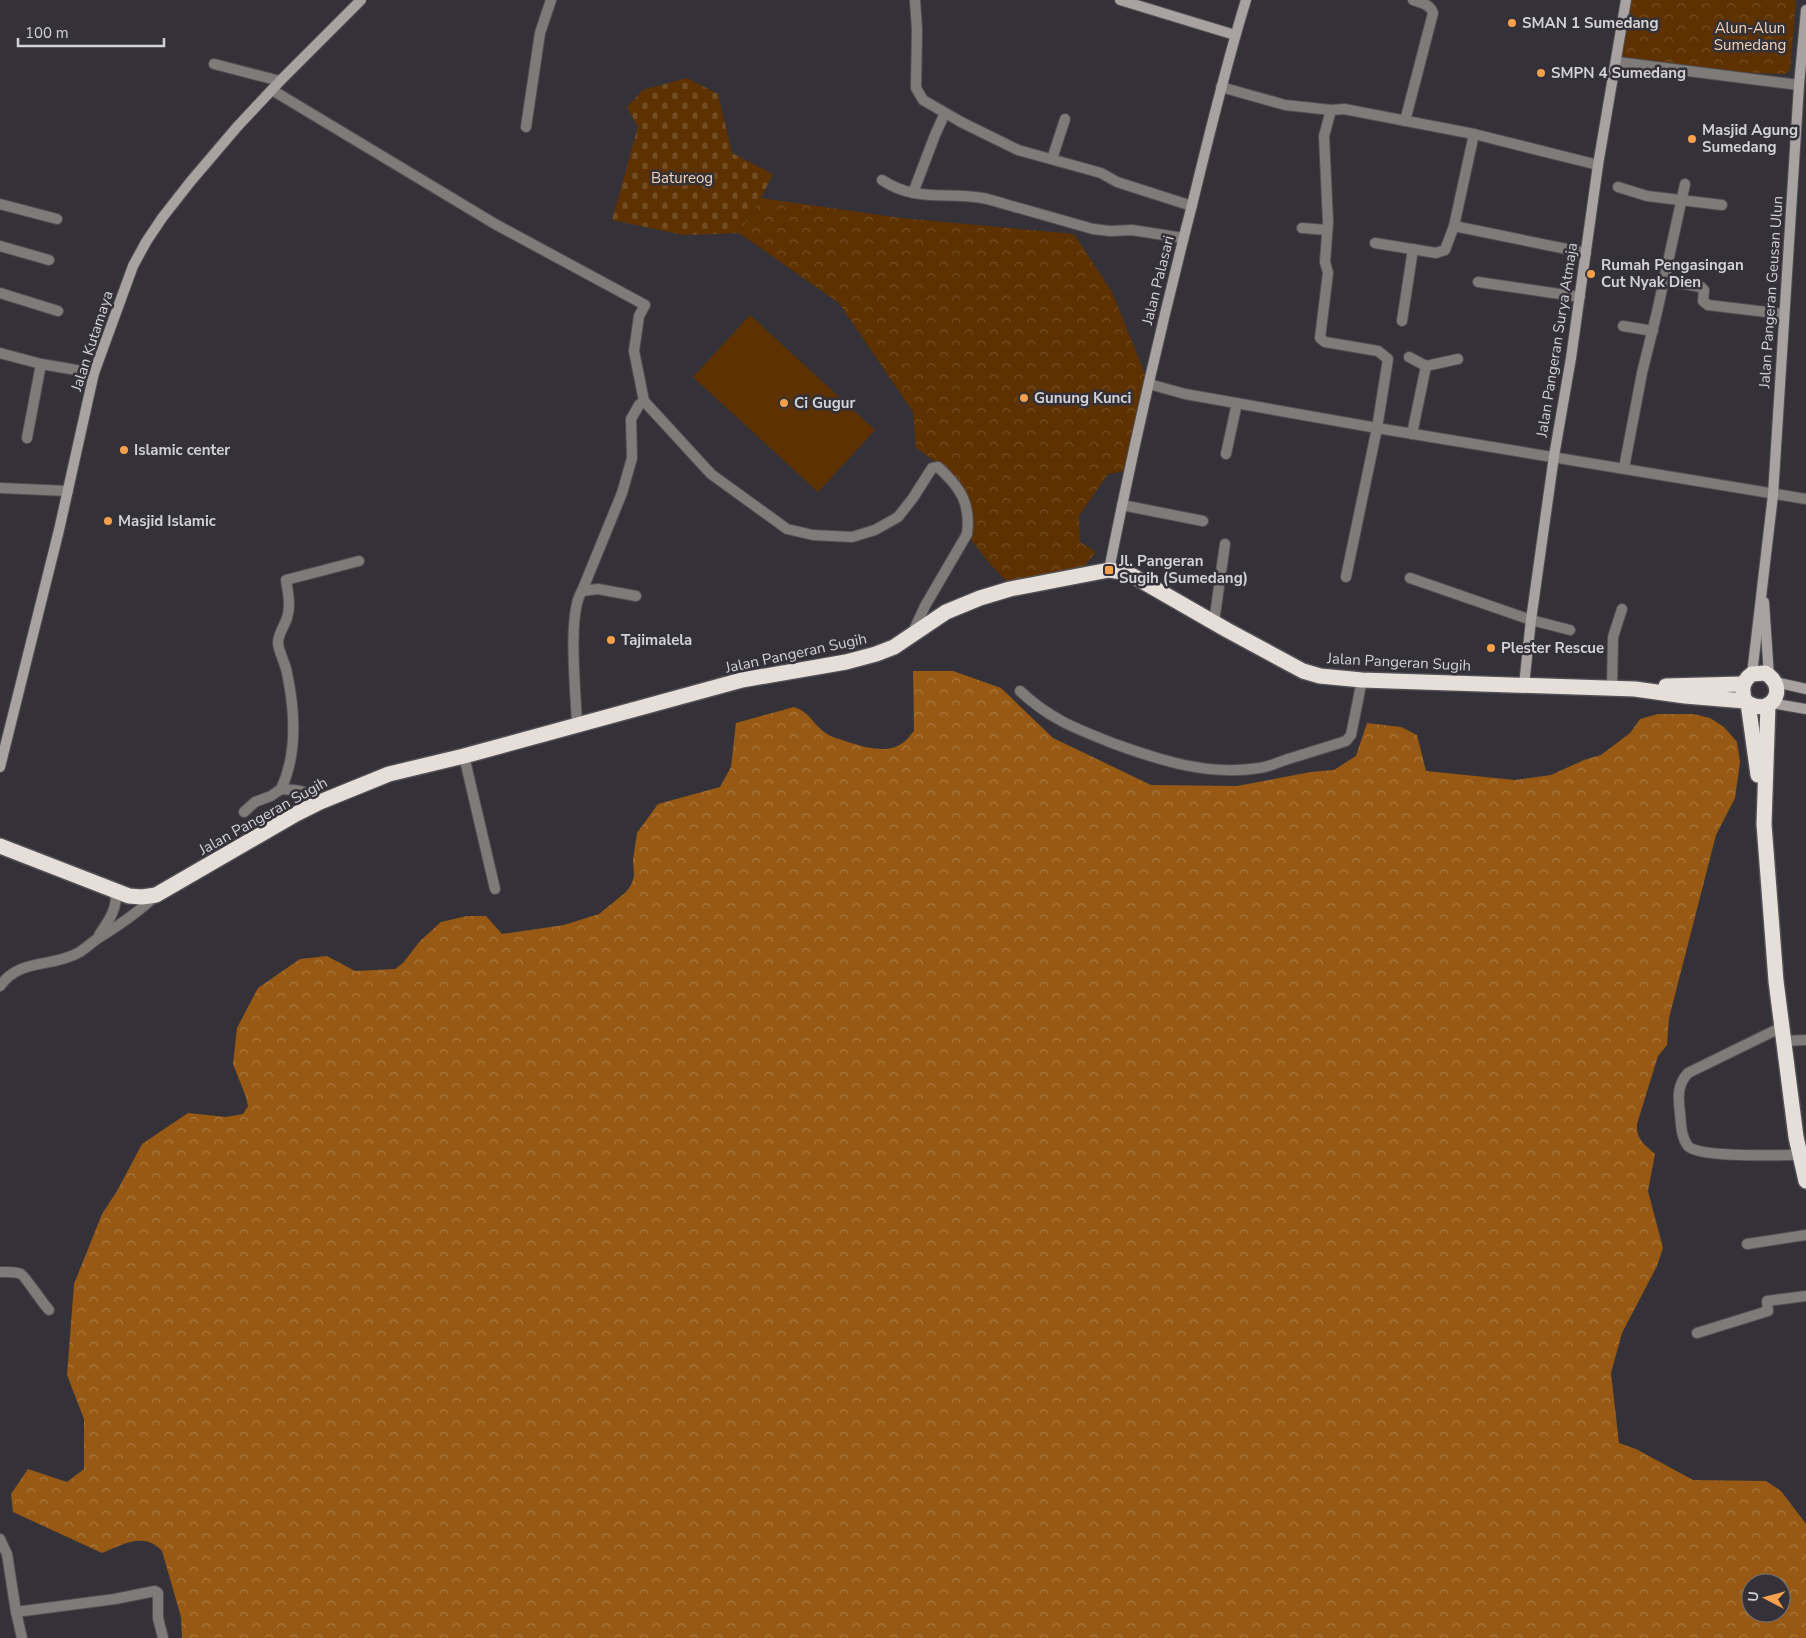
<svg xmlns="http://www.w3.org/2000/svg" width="1806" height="1638" viewBox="0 0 1806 1638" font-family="'Nunito Sans',sans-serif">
<defs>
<pattern id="forest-crowns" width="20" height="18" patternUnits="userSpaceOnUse" patternTransform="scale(1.25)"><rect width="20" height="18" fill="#975913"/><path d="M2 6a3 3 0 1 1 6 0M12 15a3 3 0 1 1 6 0" fill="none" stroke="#a97840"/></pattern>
<pattern id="cemetery-stones" width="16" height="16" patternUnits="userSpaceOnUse" patternTransform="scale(1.25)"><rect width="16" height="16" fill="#5d3100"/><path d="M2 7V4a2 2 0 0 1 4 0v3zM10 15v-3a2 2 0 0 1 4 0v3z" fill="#734e24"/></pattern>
<pattern id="park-crowns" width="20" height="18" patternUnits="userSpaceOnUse" patternTransform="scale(1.25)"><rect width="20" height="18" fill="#5d3100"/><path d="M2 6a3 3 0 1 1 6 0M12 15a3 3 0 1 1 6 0" fill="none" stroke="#734e24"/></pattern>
</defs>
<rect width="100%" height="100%" fill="#343238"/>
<path fill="url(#forest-crowns)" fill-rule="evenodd" d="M 913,671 L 953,671 L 1001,688 L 1053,738 L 1151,785 L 1237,786 L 1311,772 L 1334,770 L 1356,756 L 1367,723 L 1401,727 L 1417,735 L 1426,771 L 1515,780 L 1551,775 L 1584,760 L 1601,755 L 1630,733 L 1640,719 L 1658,714 L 1693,714 L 1710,718 L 1724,727 L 1737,742 L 1740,762 L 1735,798 L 1716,835 L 1669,1018 L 1667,1045 L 1658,1056 L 1637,1124 C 1636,1139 1644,1144 1655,1154 L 1648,1191 L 1663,1248 L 1657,1266 L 1622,1333 L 1611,1373 L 1619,1443 L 1636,1449 L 1693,1480 L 1766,1481 L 1781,1491 L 1806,1524 L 1806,1638 L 182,1638 L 181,1617 L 162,1551 C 144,1531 122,1545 102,1553 L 13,1512 L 11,1494 L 28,1469 L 67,1482 L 84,1469 L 84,1419 L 67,1375 L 74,1284 L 102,1214 L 117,1191 L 142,1144 L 188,1113 L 226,1117 L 243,1114 L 248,1106 L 246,1097 L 233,1064 L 237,1028 L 258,988 L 300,959 L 327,956 L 355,971 L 395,969 L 403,963 L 420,941 L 441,922 L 467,916 L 486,916 L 502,934 L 564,925 L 599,914 L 626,892 L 631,885 L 634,877 L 633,860 L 637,833 L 658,804 L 720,787 L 731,767 L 736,723 L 794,707 C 810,713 811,721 823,731 C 829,737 840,739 848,742 C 864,747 888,755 904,742 C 908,739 911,734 914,731 ZM 1751,1583 L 1781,1583 L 1781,1613 L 1751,1613 Z"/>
<polygon fill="url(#cemetery-stones)" points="687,78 718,94 732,153 773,174 761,198 739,233 684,235 612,220 638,127 627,107 643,90"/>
<g fill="url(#park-crowns)">
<polygon points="1628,0 1796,0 1790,70 1785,74 1700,71 1618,61"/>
<polygon points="761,198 901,218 1074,234 1112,292 1149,384 1129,470 1108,474 1079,516 1080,542 1096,552 1073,580 1016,591 990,564 966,533 956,489 940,465 916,448 913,412 839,303 739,233"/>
</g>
<polygon fill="#5d3100" points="750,315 875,430 818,492 693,377"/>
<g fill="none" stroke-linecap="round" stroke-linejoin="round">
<defs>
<g id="street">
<polyline points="915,0 917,30 916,88 923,100 961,122 1018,150 1101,173 1117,182 1192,206"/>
<polyline points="1617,62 1799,85"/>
<polyline points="214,64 280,81"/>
<polyline points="1221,87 1285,105 1331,110 1344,109 1474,134 1598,165"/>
<path d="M 272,90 L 495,224 L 645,305 L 639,316 L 634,351 L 644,401 L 711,474 L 787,529 L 813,535 L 852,537 L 875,530 L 898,517 L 913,498 L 932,468 L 938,467 C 960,487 971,503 967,534 L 925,606 L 912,634"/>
<polyline points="1331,110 1324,136 1328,222 1325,262 1328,273 1320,338 1325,342 1378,351 1388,359 1377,428 1346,577"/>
<path d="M 1405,121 L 1433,13 C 1430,4 1421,3 1413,0"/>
<polyline points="526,127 540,33 551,0"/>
<polyline points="1052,159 1065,119"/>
<path d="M 882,180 C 915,202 945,192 982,198 C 994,200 1007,205 1019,208 C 1043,215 1068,222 1093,229 L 1110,231 L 1132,230 L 1183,238"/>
<polyline points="1618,187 1647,196 1722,205"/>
<polyline points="913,193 935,135 945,113"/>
<polyline points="0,204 57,219"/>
<polyline points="1454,226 1586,253"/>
<polyline points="1302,228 1327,230"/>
<polyline points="1375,243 1436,253 1445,250 1454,226 1474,134"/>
<polyline points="0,246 49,260"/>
<polyline points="1664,280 1701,287 1704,290 1703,301 1708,305 1783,314"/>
<polyline points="1478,282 1580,297"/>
<polyline points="0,293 58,311"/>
<polyline points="1402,321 1413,249"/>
<polyline points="1623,326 1653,331"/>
<polyline points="0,353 41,364 94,373"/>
<polyline points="1409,357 1426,366"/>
<polyline points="1149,384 1185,394 1377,428 1806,499"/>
<polyline points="1412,434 1426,366 1458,359"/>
<polyline points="27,438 41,364"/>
<polyline points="1226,454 1237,403"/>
<polyline points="1624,468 1642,373 1657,312 1685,184"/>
<polyline points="0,488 68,491"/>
<polyline points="1122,505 1203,521"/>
<polyline points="1410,578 1531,620 1570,630"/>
<polyline points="582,591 622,493 632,458 631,419 639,405 644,401"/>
<polyline points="1214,622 1225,544"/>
<polyline points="1612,688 1613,637 1622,609"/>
<path d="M 1020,691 C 1051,720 1077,729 1115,744 C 1162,761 1209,776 1259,768 C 1269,767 1279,762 1288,759 C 1308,753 1327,747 1346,741 L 1351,735 L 1362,680"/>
<path d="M 577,724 C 576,694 567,613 582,591 L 598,589 L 636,596"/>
<polyline points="464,756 495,889"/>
<path d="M 320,802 C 308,790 297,790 281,789 C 298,753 295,711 287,673 C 285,662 279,653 278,643 C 278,634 284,627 287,618 C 291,605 288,593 286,580 L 359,561"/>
<polyline points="244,812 255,802 271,796 281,789"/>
<path d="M 99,935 C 108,922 119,907 115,890"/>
<path d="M 0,986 C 20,958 50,968 78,953 C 85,949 91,943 97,939 C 118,926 138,913 155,896"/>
<path d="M 1782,1027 L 1688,1073 C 1677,1085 1678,1097 1680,1113 C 1681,1124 1681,1137 1688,1146 C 1699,1158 1781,1155 1799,1155"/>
<polyline points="1784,1041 1806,1040"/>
<polyline points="1747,1244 1806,1235"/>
<path d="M 0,1272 C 6,1272 15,1271 21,1274 C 24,1275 43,1304 49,1310"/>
<polyline points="1697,1333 1768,1311 1767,1301 1806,1296"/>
<polyline points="0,1539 7,1554 16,1612 22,1638"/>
<polyline points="16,1612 115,1599 155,1591 158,1593 158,1618 163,1638"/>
</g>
<g id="secondary">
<polyline points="1120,0 1235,35"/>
<path d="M 1109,570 C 1133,448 1161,326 1192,205 C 1209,136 1225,68 1246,0"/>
<polyline points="1764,602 1769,676"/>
<polyline points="1752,674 1773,495 1799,85 1806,10"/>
<polyline points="1775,682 1806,689"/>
<polyline points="1524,685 1531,620 1554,456 1571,358 1598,165 1626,0"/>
<polyline points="1771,703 1806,709"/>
<polyline points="0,767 59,530 94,373 133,266 146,242 162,218 191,181 237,127 280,81 361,0"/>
</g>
<g id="highway">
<polyline points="1666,686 1743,684"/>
<polyline points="1748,703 1758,775"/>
<polyline points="1768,705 1764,824 1776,981 1796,1137 1806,1181"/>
<path d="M 0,846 L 129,896 L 142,897 L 156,895 L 296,814 L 320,802 L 389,774 L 464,756 L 742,680 L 846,662 L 876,654 L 894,647 L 946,612 L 980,598 L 1010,589 L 1109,570 L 1123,572 L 1133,576 L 1227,630 L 1303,671 L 1320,676 L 1362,680 L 1635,689 L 1685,696 L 1745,701 C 1771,720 1790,687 1765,673 L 1752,674 C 1742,681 1741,690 1745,701"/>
</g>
</defs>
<use href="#street" stroke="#514f54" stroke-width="12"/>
<use href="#secondary" stroke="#514f54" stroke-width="12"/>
<use href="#highway" stroke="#514f54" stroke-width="18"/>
<use href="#street" stroke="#7e7b79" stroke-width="10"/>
<use href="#secondary" stroke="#a8a3a0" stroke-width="10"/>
<use href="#highway" stroke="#e5ded9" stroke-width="15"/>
</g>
<g fill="#f8a04b" stroke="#343238" stroke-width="2">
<circle cx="1512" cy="23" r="5"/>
<circle cx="1541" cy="73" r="5"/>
<circle cx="1692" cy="139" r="5"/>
<circle cx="1591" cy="274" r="5"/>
<circle cx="1024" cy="398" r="5"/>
<circle cx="784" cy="403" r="5"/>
<circle cx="124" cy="450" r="5"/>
<circle cx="108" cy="521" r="5"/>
<rect x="1104" y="565" width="10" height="10" rx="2.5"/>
<circle cx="611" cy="640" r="5"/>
<circle cx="1491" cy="648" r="5"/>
</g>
<g text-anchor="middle" stroke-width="5" stroke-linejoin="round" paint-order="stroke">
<g font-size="15" font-weight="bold" fill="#d3d2d6" stroke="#343238" text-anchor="start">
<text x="1522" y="28">SMAN 1 Sumedang</text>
<text x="1551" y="78">SMPN 4 Sumedang</text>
<text x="1702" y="135">Masjid Agung<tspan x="1702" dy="17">Sumedang</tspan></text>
<text x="1601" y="270">Rumah Pengasingan<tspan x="1601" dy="17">Cut Nyak Dien</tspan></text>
<text x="1034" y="403">Gunung Kunci</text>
<text x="794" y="408">Ci Gugur</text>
<text x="134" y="455">Islamic center</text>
<text x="118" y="526">Masjid Islamic</text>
<text x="1119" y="566">Jl. Pangeran<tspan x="1119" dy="17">Sugih (Sumedang)</tspan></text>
<text x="621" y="645">Tajimalela</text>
<text x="1501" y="653">Plester Rescue</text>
</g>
<g font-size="15" fill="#f6d2b4" stroke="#343238">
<text x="1750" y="33">Alun-Alun<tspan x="1750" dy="17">Sumedang</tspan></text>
<text x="682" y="183">Batureog</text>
</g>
<g font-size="15" fill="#d3d2d6" stroke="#343238">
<text transform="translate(1158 280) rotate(-76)" y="5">Jalan Palasari</text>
<text transform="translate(1771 292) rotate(-86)" y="5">Jalan Pangeran Geusan Ulun</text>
<text transform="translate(1557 340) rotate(-81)" y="5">Jalan Pangeran Surya Atmaja</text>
<text transform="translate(92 341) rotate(-72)" y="5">Jalan Kutamaya</text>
<text transform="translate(796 653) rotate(-12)" y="5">Jalan Pangeran Sugih</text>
<text transform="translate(1399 662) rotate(3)" y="5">Jalan Pangeran Sugih</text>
<text transform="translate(263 816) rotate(-29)" y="5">Jalan Pangeran Sugih</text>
</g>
</g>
<g transform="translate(1766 1598) rotate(276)"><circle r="24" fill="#343238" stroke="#747277"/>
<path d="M0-4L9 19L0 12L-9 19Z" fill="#f8a04b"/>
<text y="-8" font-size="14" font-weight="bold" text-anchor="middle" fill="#d3d2d6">U</text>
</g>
<path d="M18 38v8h146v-8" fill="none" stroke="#d3d2d6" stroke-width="2.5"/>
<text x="25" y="38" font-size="15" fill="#d3d2d6" stroke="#343238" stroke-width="4" paint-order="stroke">100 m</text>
</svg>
